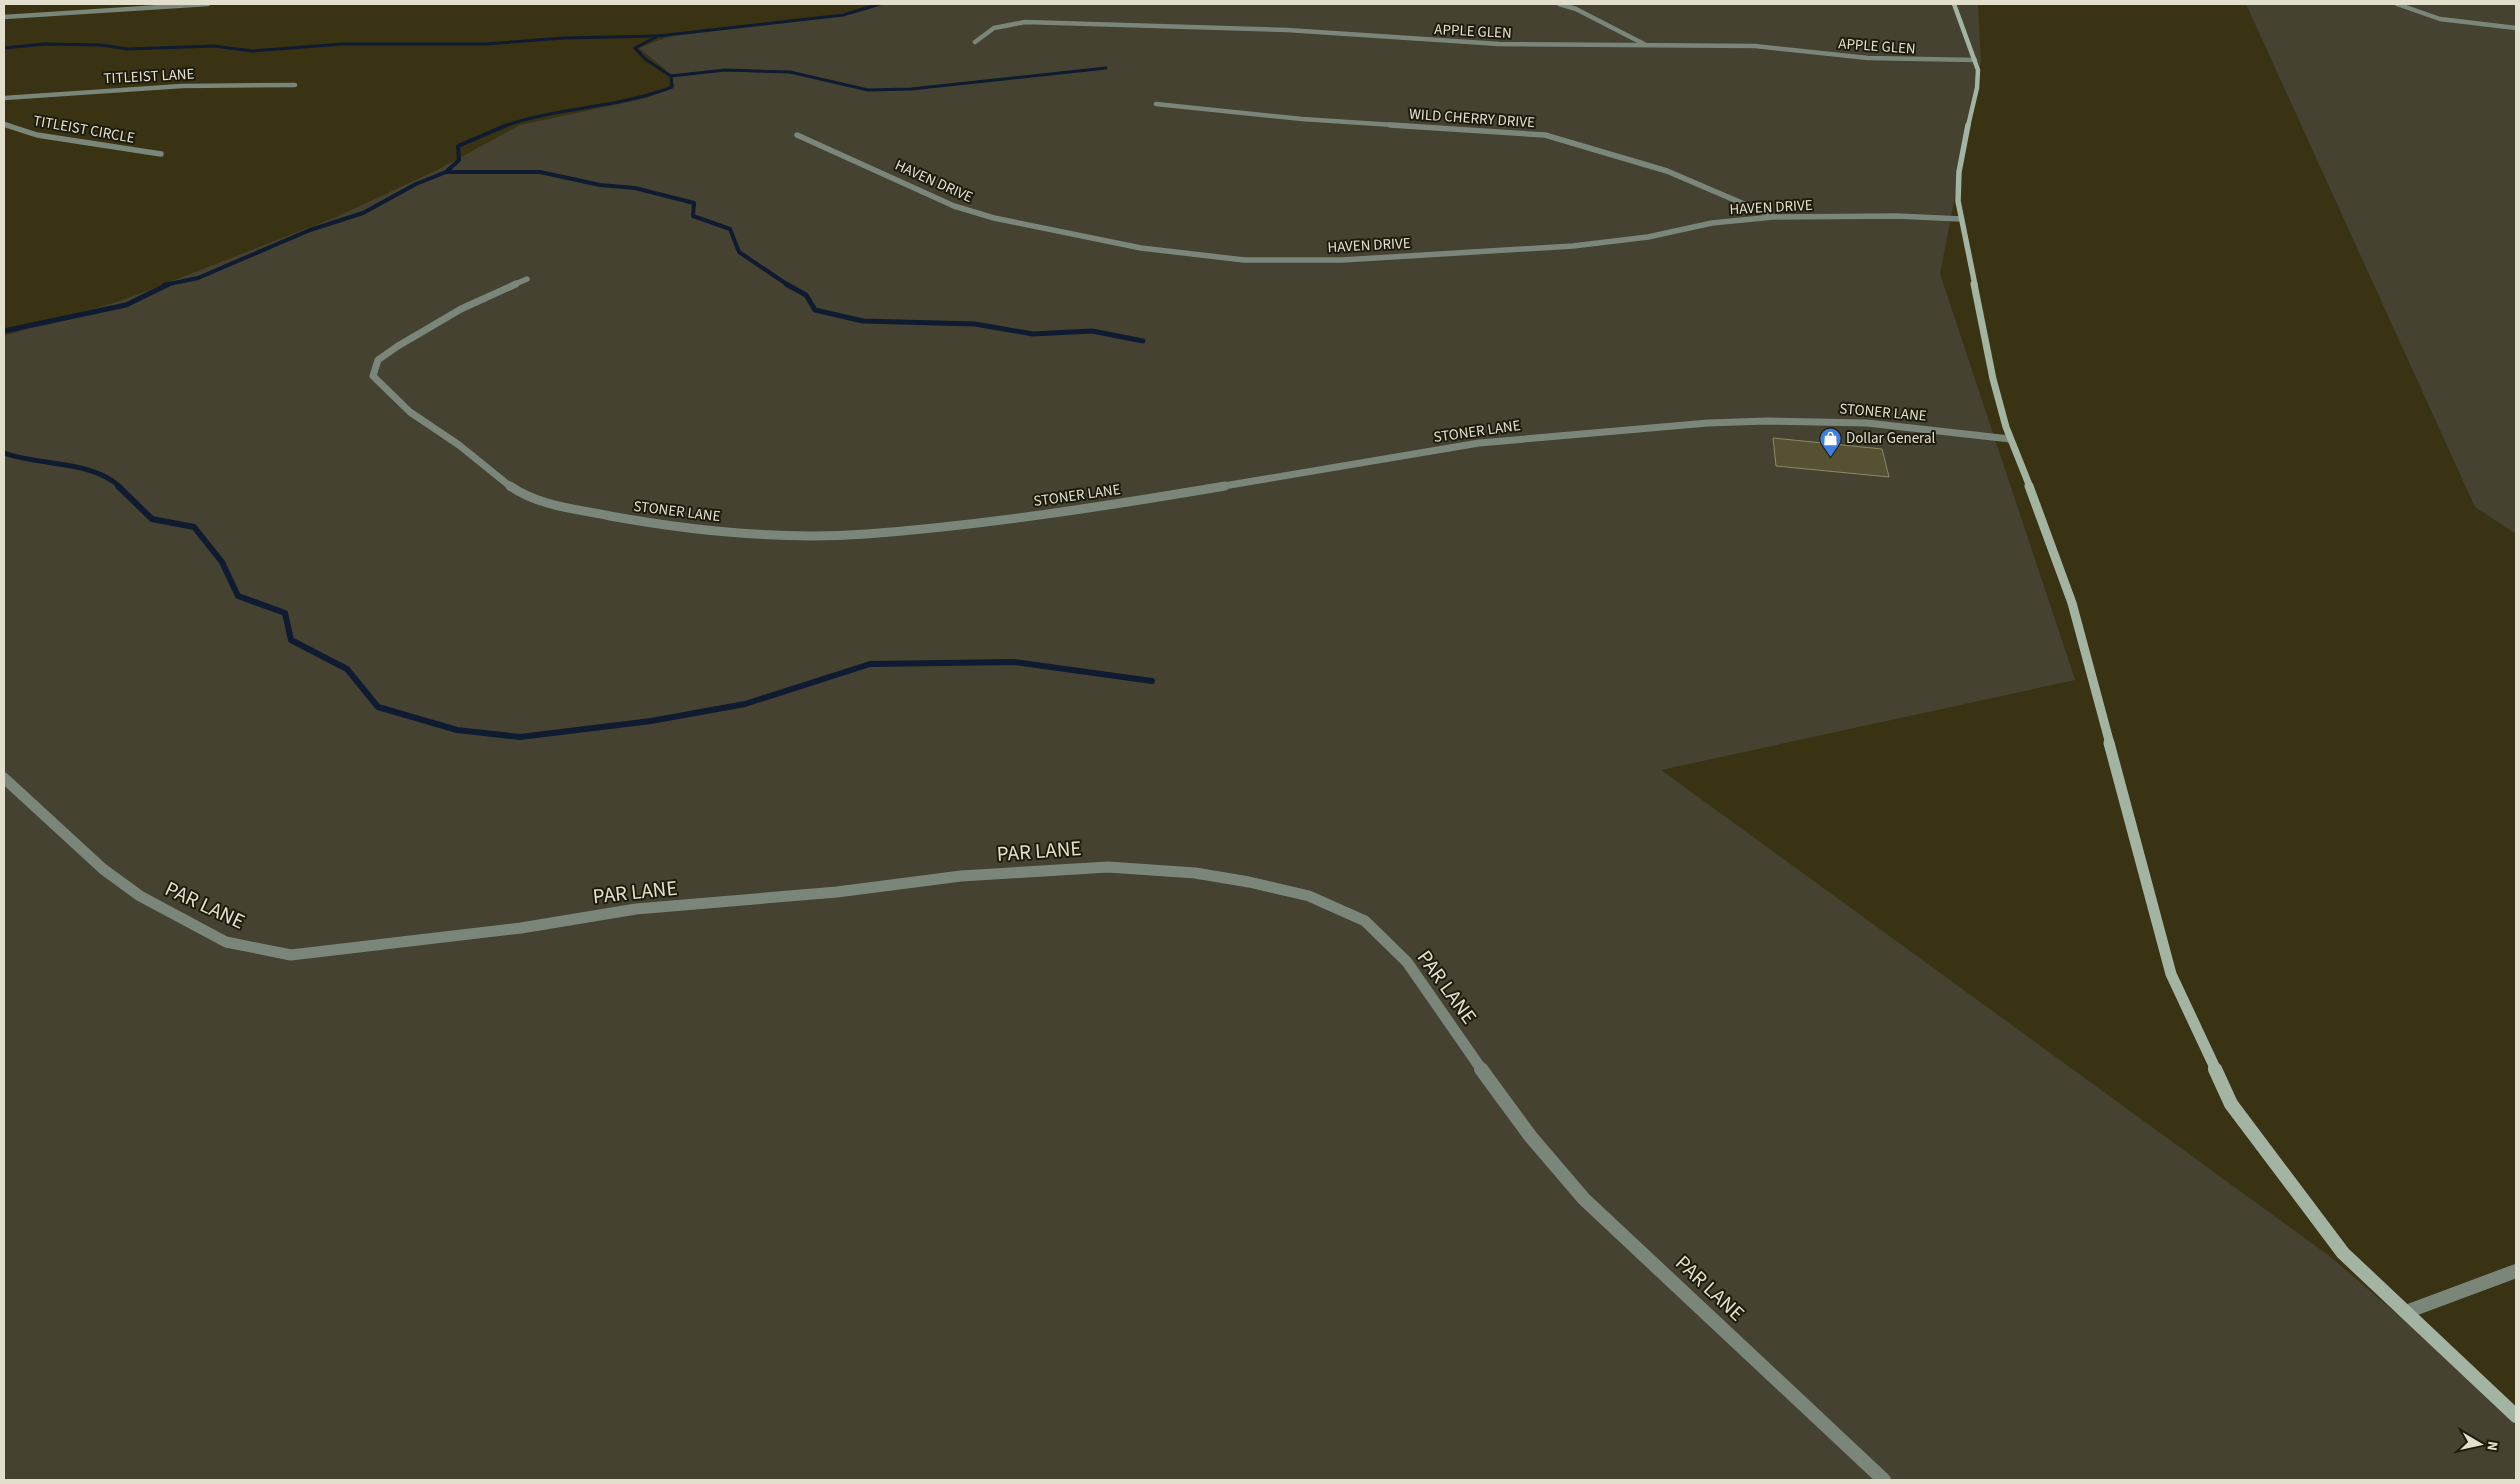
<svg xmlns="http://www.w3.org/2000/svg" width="2520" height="1484" viewBox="0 0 2520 1484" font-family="'Source Sans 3',sans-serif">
<rect width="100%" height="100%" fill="#393313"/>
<g fill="#454231">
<polygon points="880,4 1978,4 1981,61 1940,274 2075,680 1661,770 2328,1255 2516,1415 2516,1480 4,1480 4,336 123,300 334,218 437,170 520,125 647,98 675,86 665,69 639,48 681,32 795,21 870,9"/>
<polygon points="2246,4 2516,4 2516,534 2475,507"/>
</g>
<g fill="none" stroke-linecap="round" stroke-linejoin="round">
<g stroke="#0f1b31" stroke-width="3">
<polyline points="4,48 45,44 101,45 128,49 214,46 252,51 343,44 486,44 563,38 657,36"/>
<polyline points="671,76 725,70 790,72 868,90 911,89 1106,68"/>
<path d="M 504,126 C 559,107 618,108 672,87 L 671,76 L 645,59 L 635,48 L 658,36 L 843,15 L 880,4"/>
</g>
<g stroke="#0f1b31" stroke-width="4">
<polyline points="446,172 540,172 600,185 635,188 694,203 693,216 730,229 739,252 788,285"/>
<polyline points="164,285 198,278 310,230 363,213 416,184 446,172 459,160 458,146 507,125"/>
</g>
<g stroke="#0f1b31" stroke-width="5">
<polyline points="786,284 806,295 815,310 863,321 975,324 1033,334 1092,331 1143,341"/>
<polyline points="4,331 126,305 169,284"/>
<path d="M 4,453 C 39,466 91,460 120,487"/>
</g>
<polyline stroke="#0f1b31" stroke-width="6" points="118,486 152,519 194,527 222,562 238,596 285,613 291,640 347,669 378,707 457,730 520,737 651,721 745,704 870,664 1014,662 1152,681"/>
</g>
<polygon fill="#565133" stroke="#8e8866" points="1773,438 1882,449 1889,477 1776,466"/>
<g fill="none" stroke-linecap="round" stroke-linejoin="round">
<g stroke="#7a867a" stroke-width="4.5">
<polyline points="1559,4 1576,9 1644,44"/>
<polyline points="2397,4 2440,19 2516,28"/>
<polyline points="4,17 208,4"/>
<polyline points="975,42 994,28 1025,22 1287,30 1499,44 1755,46 1868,58 1975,60"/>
<polyline points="4,98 182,86 295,85"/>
<polyline points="1156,104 1302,119 1409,126"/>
<polyline points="4,124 10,126"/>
</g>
<g stroke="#7a867a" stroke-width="5.5">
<polyline points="6,125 37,135 161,154"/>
<polyline points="1390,125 1545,135 1667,171 1772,216"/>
<polyline points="797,135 954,206 994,218 1141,248 1244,260 1342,260 1573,246 1648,237 1712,223 1773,217 1897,216 1961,219"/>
<polyline points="513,285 527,279"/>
</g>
<g stroke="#7a867a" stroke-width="7">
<polyline points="511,487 459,445 410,412 373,376 378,360 398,346 461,309 516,284"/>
<polyline points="1218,487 1479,443 1708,423 1767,421 1867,423 2010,439"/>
</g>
<path stroke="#7a867a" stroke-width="9" d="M 510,486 C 538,506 577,509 610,516 C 693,531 782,540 866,534 C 986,525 1107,506 1225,486"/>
<polyline stroke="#7a867a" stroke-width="11" points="4,778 103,869 140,896 226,942 291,955 521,928 636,909 837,892 961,876 1108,867 1195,873 1249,882 1309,896 1365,921 1407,962 1482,1070"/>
<g stroke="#7a867a" stroke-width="14">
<polyline points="1481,1069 1531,1137 1584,1199 1884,1480"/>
<polyline points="2406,1312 2516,1271"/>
</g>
<polyline stroke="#a3b5a2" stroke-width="4.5" points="1954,4 1978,70 1977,88 1968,126"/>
<polyline stroke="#a3b5a2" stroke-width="5.5" points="1968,125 1959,172 1958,201 1975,285"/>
<polyline stroke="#a3b5a2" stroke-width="7" points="1974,284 1993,379 2006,427 2030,487"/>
<polyline stroke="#a3b5a2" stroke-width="9" points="2029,486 2072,603 2110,744"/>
<polyline stroke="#a3b5a2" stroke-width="11" points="2109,743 2171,974 2216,1070"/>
<polyline stroke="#a3b5a2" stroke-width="14" points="2215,1069 2231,1104 2343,1253 2516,1416"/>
</g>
<defs>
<symbol id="shop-pin" viewBox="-11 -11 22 30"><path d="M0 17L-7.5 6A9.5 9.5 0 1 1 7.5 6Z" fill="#3f7fe0" stroke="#1d1b0d"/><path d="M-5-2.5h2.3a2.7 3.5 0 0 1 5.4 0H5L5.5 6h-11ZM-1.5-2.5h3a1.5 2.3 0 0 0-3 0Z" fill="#fff"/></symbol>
</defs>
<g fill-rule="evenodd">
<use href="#shop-pin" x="1818" y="426" width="25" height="34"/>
</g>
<g text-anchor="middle" stroke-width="4" stroke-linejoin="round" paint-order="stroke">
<g font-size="15" fill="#e2dfcd" stroke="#1d1b0d">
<text transform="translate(1473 31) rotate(3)" y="5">APPLE GLEN</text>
<text transform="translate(1877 46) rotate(4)" y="5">APPLE GLEN</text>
<text transform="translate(149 76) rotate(-3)" y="5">TITLEIST LANE</text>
<text transform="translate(1472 118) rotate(4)" y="5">WILD CHERRY DRIVE</text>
<text transform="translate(84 129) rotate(10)" y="5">TITLEIST CIRCLE</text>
<text transform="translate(934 181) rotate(24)" y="5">HAVEN DRIVE</text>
<text transform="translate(1771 207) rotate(-3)" y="5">HAVEN DRIVE</text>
<text transform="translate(1369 245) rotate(-3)" y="5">HAVEN DRIVE</text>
<text transform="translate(1883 412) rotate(5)" y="5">STONER LANE</text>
<text transform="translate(1477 431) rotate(-8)" y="5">STONER LANE</text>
<text transform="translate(1077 495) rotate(-8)" y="5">STONER LANE</text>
<text transform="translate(677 511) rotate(7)" y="5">STONER LANE</text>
</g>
<g font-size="15" fill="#e2dfcd" stroke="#1d1b0d" text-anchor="start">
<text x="1846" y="443">Dollar General</text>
</g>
<g font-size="21" fill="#e2dfcd" stroke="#1d1b0d">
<text transform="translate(1039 851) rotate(-4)" y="7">PAR LANE</text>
<text transform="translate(635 892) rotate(-6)" y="7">PAR LANE</text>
<text transform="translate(205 905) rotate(25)" y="7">PAR LANE</text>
<text transform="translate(1447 987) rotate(54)" y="7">PAR LANE</text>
<text transform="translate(1710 1288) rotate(43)" y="7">PAR LANE</text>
</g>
</g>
<rect width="2520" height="1484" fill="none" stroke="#e2dfcd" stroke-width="10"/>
<g transform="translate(2480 1444) rotate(99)" stroke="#1d1b0d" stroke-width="4" paint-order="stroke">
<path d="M0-4L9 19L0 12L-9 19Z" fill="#e2dfcd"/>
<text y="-8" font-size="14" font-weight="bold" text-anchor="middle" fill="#e2dfcd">N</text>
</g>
</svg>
